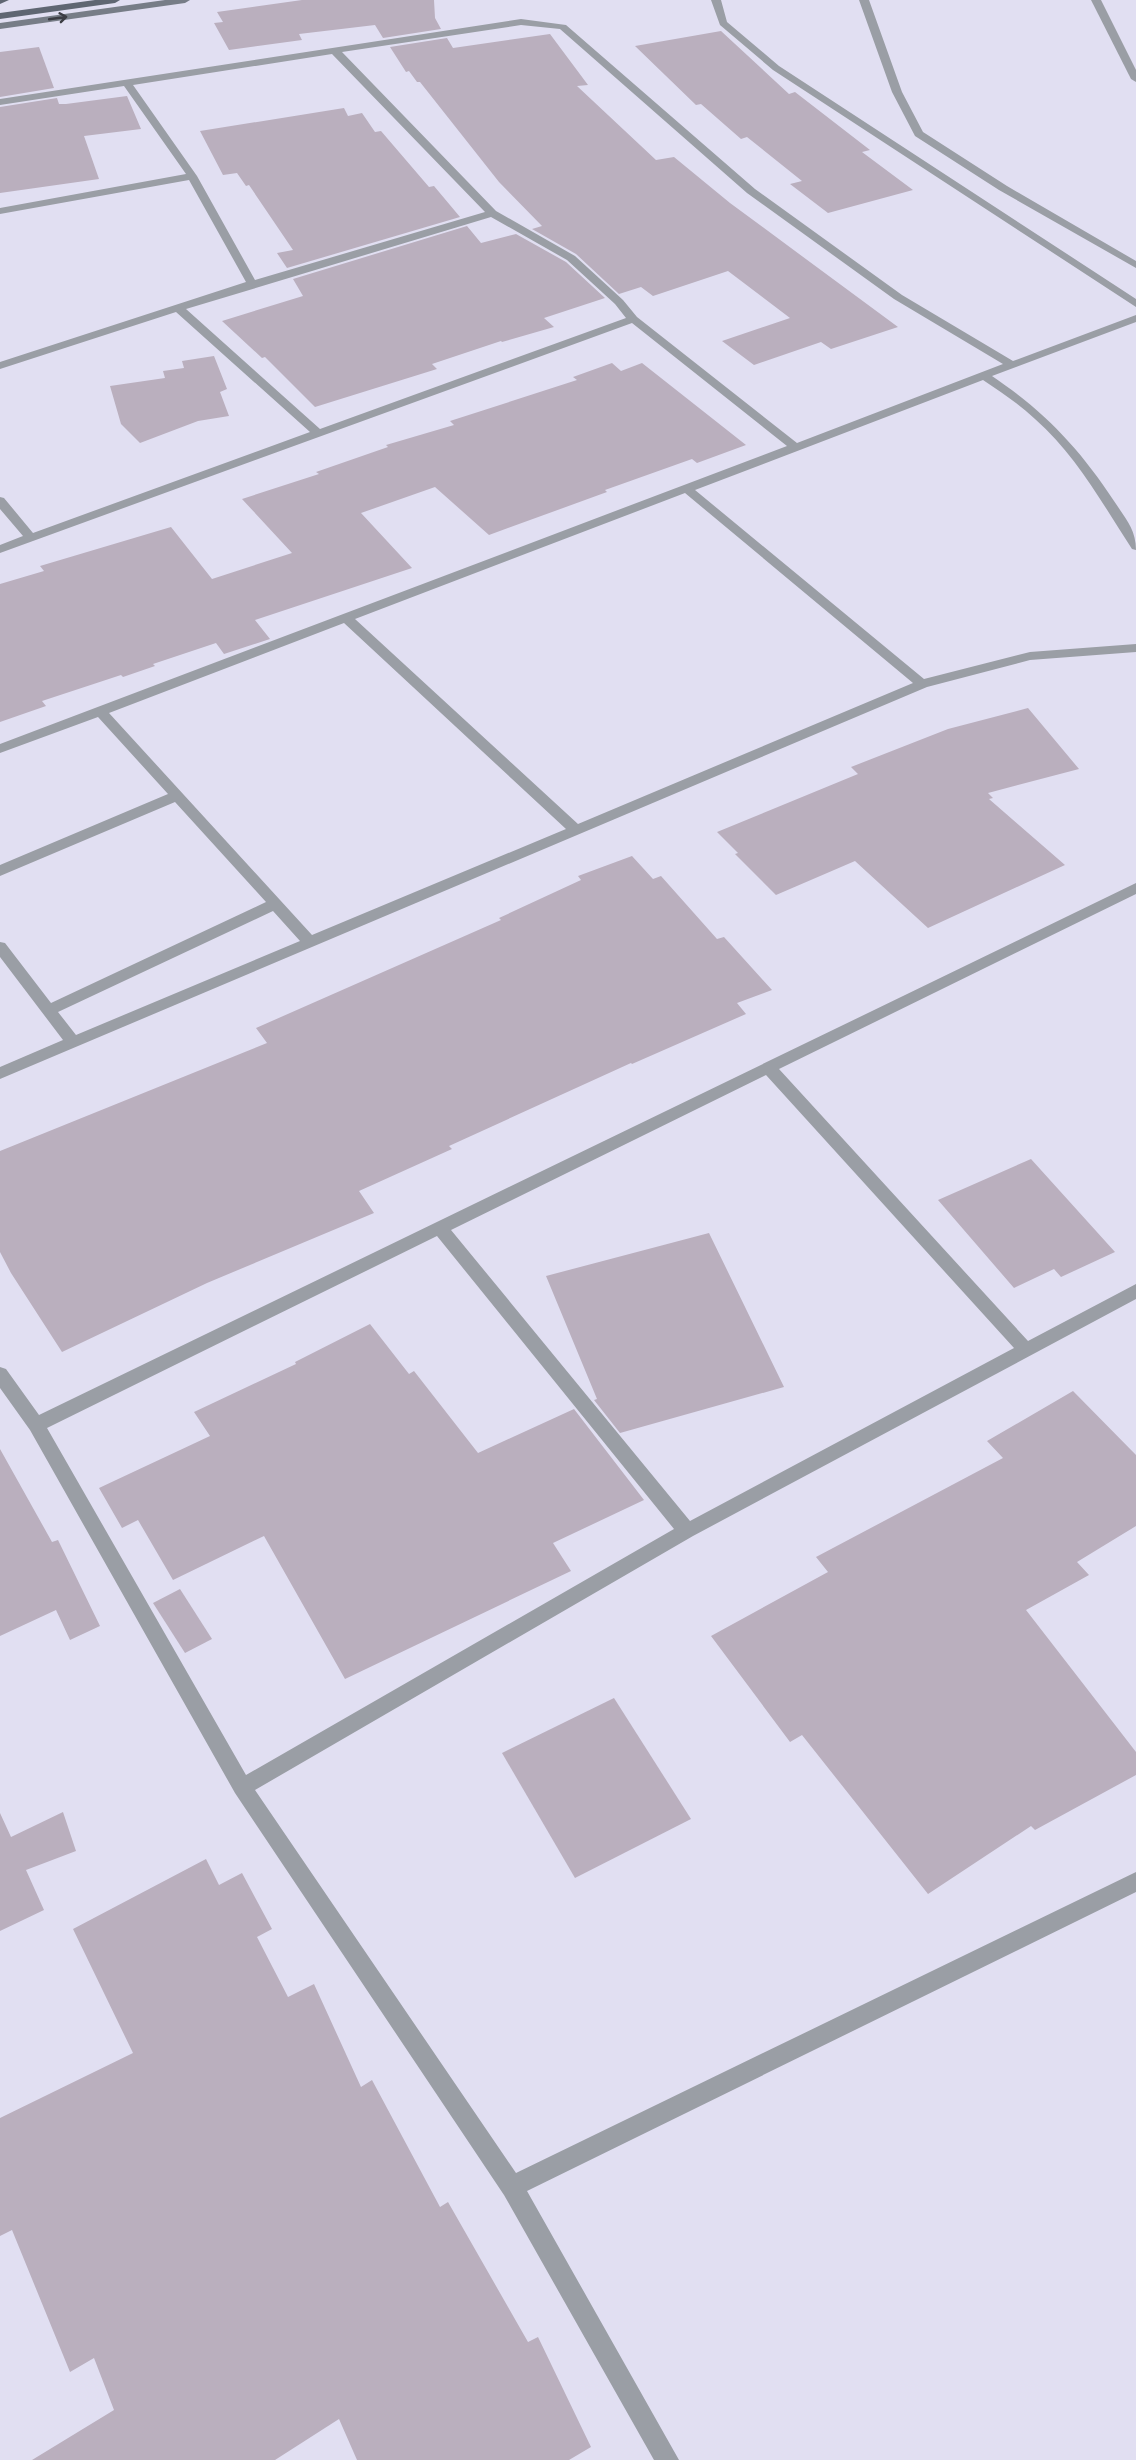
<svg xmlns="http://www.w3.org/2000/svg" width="1136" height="2460" viewBox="0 0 1136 2460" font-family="Commissioner,sans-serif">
<rect width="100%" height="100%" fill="#e1dff2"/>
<g fill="#baafbe">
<polygon points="302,0 434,0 435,18 441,29 383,38 375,25 299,34 302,40 229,50 214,23 223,22 217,12"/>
<polygon points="721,31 789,94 795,92 870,150 862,152 913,190 828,213 790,184 802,181 747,137 741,139 701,104 696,105 635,46"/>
<polygon points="550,34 588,85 577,86 656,160 674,157 730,203 898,327 831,349 821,342 754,365 722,341 790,318 728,271 653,296 641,287 619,294 576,254 532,229 542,226 499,182 420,82 417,82 409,71 406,72 390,47 447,38 453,48"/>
<polygon points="39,47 54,88 0,97 0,52"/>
<polygon points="127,96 141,129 84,136 99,179 0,193 0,107 57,98 59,104 66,104"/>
<polygon points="344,108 348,116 362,113 375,132 381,131 429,187 434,186 460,217 287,268 277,253 293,250 249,185 246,186 237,173 223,175 200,131"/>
<polygon points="467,226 481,243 516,234 566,262 605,298 544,318 554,327 502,342 501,341 432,364 437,369 315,407 265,357 262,358 222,321 303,296 293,279"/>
<polygon points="214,356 227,389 220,392 229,416 198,421 140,443 121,424 110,386 165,378 163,371 184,368 182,361"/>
<polygon points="612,363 621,371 642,363 746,445 697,463 692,459 605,490 607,492 489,535 435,487 361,513 412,568 255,620 270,639 224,654 216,643 153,664 155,666 123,677 121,675 42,701 46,706 0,722 0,584 44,571 40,566 171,527 212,579 292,553 242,499 319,474 316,472 388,447 386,445 454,425 450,421 577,380 573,377"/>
<polygon points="1028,708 1079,769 988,793 993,798 989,799 1065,865 928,928 855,861 776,895 735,854 738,853 717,832 858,774 851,767 948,729"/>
<polygon points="632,856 653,879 661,876 717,939 724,937 772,990 737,1003 746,1014 632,1064 631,1063 449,1146 452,1149 359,1191 374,1213 207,1283 62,1352 11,1273 0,1252 0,1151 267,1043 256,1028 501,920 499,918 581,880 578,876"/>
<polygon points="1031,1159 1115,1252 1061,1277 1054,1269 1014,1288 938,1200"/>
<polygon points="709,1233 784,1387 620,1433 594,1400 597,1399 546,1276"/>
<polygon points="370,1324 409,1374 414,1371 478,1453 574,1409 644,1500 553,1543 571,1571 345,1679 264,1536 173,1580 138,1520 122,1528 99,1488 210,1436 194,1412 296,1364 295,1362"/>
<polygon points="1073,1391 1136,1455 1136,1526 1077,1562 1089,1575 1026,1610 1136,1752 1136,1775 1035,1830 1031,1826 928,1894 802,1735 790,1742 711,1636 828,1572 816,1557 1003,1458 987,1441"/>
<polygon points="0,1449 52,1542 58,1540 100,1626 70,1640 56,1610 0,1636"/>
<polygon points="180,1589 212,1639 185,1653 153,1603"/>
<polygon points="614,1698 691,1819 575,1878 502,1753"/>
<polygon points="63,1812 76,1851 26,1870 44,1910 0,1931 0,1813 11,1837"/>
<polygon points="206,1859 219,1885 242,1873 272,1929 257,1937 288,1997 314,1984 361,2087 372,2080 440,2207 448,2202 528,2342 538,2337 591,2447 569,2460 357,2460 339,2419 275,2460 32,2460 114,2410 94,2358 70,2372 12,2230 0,2236 0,2118 133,2053 73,1929"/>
</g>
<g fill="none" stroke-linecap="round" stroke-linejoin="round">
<g fill="#9a9ea5" fill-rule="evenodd">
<polygon points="711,0 721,0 727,22 779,66 1136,299 1136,307 773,70 720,25"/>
<polygon points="859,0 869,0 902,92 923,132 1007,186 1136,261 1136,268 999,190 915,136 892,92"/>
<polygon points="1091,0 1101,0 1136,70 1136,82 1131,79"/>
<path d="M 521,19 L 566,25 L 755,189 L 902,295 L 1013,361 L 1136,315 L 1136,322 L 992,376 C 1045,412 1079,448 1114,501 C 1125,518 1136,529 1136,550 L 1132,549 C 1102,503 1076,455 1035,419 C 1019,404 1001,392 983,380 L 695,490 L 924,679 L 1030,652 L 1136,644 L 1136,652 L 1030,660 L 927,687 L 0,1079 L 0,1067 L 63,1040 L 0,957 L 0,942 L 5,943 L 51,1003 L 266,902 L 175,802 L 0,876 L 0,865 L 168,794 L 98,717 L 0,753 L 0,744 L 787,446 L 632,323 L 0,553 L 0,545 L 23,536 L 0,509 L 0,497 L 4,498 L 33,533 L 310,432 L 176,312 L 0,369 L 0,362 L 246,282 L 189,180 L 0,214 L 0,208 L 186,174 L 124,86 L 0,105 L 0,99 ZM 521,25 L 560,29 L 747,193 L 894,299 L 1003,364 L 797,443 L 637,317 L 623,300 L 575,256 L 496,211 L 342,52 ZM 332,54 L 485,212 L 255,280 L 197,176 L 133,85 ZM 491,217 L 567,260 L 615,304 L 626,318 L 320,429 L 186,309 ZM 685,493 L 913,683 L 578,824 L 355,619 ZM 344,623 L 566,829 L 312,935 L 109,713 ZM 273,911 L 300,941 L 76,1035 L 58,1012 Z"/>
<path d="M 1136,883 L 1136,894 L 779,1069 L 1028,1341 L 1136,1284 L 1136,1299 L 693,1536 L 255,1790 L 516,2173 L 1136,1872 L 1136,1892 L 527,2191 L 679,2460 L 654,2460 L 504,2195 L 235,1793 L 30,1430 L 0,1388 L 0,1367 L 6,1369 L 39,1415 ZM 766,1075 L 1014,1348 L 690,1521 L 451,1230 ZM 437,1236 L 674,1529 L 246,1775 L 47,1428 Z"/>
</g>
<polygon fill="#777d87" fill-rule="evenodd" points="165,0 190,0 185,3 0,29 0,23"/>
<g fill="#5f6672" fill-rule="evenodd">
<polygon points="0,0 9,0 0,4"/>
<polygon points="95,0 120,0 115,3 0,19 0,13"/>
</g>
</g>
<defs><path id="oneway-shaft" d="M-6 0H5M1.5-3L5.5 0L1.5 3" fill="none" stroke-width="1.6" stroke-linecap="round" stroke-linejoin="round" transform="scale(1.5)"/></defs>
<use stroke="#3c3d44" href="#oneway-shaft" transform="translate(58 18) rotate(-8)"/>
</svg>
